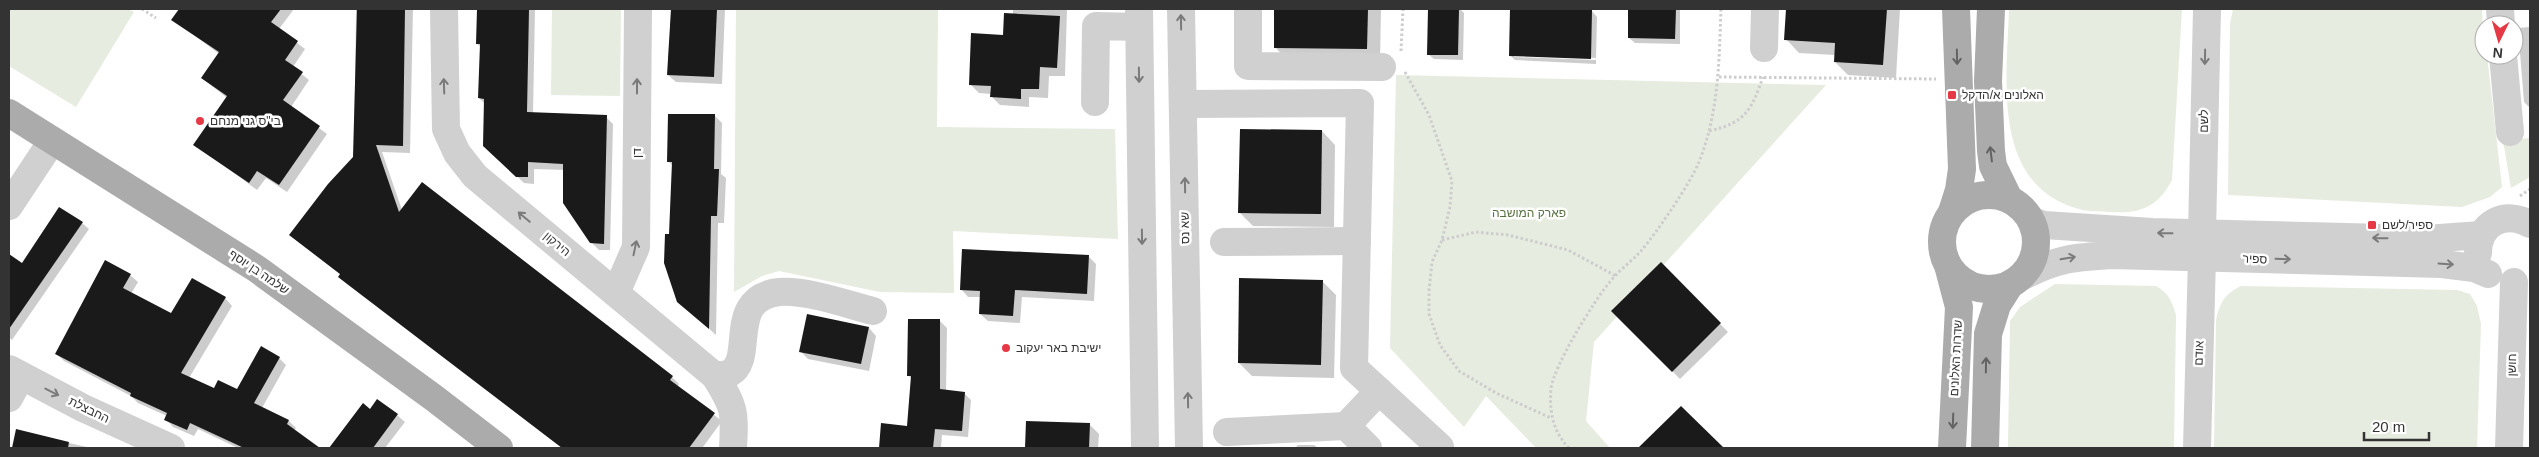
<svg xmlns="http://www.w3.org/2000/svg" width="2539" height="457" viewBox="0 0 2539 457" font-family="Arial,Heebo,sans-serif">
<rect width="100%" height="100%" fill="#fff"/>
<g fill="#e6ecdf">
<polygon points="9,9 128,9 134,12 76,107 9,66"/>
<polygon points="552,9 621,9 620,96 551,95"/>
<polygon points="736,9 938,9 937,127 1115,129 1118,239 953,231 954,293 880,292 779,271 762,276 734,292"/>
<path d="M 2009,9 L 2182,9 L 2172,180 C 2158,207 2140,214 2110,212 C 2101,211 2091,212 2083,210 C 1990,188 2007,81 2009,9 Z"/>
<polygon points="2233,9 2482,9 2484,55 2487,55 2502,187 2490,197 2462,207 2228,195 2230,24"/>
<polygon points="1396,75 1826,85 1594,342 1586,421 1610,448 1536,448 1486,396 1464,427 1390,348"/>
<polygon points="2530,138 2530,177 2511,188 2503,140"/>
<path d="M 2055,284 L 2156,286 C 2169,293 2172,302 2176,315 L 2174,448 L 2008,448 L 2010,321 L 2020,307 Z"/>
<path d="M 2241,286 L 2457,290 L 2470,294 L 2477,306 L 2481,324 L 2477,448 L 2214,448 L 2216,320 C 2220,302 2225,294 2241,286 Z"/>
</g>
<g fill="#0003">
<polygon points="180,9 294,9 279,29 305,49 293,67 309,80 291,107 327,134 287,192 266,178 257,190 195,144 227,98 202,78 219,54 173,19"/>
<polygon points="356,9 413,9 410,153 382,152 402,210 672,377 679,384 677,387 722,421 703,447 705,448 562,448 347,284 339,277 341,275 290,235 354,158"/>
<polygon points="478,9 535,9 533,114 606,117 613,124 610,250 599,250 591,242 565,170 534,169 534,184 524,183 484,145 485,104 479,98 481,47 477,44"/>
<polygon points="672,9 725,9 722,84 676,82 668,75"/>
<polygon points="1013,9 1067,9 1065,76 1049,76 1048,98 1029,97 1029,107 1000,105 991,96 991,94 979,93 970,84 1004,36 1013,15"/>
<polygon points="1276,9 1381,9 1380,62 1288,61 1275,47"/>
<polygon points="1429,9 1460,9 1464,13 1463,60 1434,59 1428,54"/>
<polygon points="1511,9 1592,11 1597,17 1596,58 1514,54 1514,57 1596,60 1596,64 1515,60 1510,55"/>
<polygon points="1629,9 1680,9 1680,44 1635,43 1629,38"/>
<polygon points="1788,9 1900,9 1896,78 1848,75 1835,62 1835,55 1799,53 1786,39"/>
<polygon points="2530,27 2530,108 2524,102 2518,28"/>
<polygon points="714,115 722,123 721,174 726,178 724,223 718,223 716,335 687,309 670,235 673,166 669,162"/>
<polygon points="1322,131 1335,145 1334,227 1253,226 1239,212"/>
<polygon points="82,223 89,229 12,340 9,337 9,261 11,257 22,265"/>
<polygon points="1088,256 1096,264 1094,301 1022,297 1020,323 988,321 980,314 981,297 968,297 961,289"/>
<polygon points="1661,264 1728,332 1680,379 1613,311"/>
<polygon points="130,275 138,282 131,294 171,315 225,298 232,306 189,378 215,390 238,391 279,358 286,365 262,408 289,421 296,428 294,431 318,448 238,448 198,429 194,436 173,427 166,419 167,416 138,403 131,396 64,361 57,354"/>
<polygon points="1322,281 1336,295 1334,378 1252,376 1239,363"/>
<polygon points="940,321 947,328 946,391 964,393 971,400 968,437 942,435 941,448 880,448 882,424 908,427 912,379 908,375"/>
<polygon points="869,328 876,336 869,371 808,359 800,351"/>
<polygon points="363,405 370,410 397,415 405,422 385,448 330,448"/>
<polygon points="1681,407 1723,448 1640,448"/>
<polygon points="1027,422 1089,424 1099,434 1098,448 1027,448"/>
<polygon points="17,431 91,448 13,448"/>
<polygon points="1298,445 1314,445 1318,448 1295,448"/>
</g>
<g fill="#1a1a1a">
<polygon points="179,9 281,9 271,22 298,41 285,60 303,72 283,100 320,126 279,185 257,171 249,183 193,145 227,96 201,78 219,52 171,20"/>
<polygon points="357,9 405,9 403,146 376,145 399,212 422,182 673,376 670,380 715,413 689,448 562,448 338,277 340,274 289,235 328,184 353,157"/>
<polygon points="477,9 529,9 527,112 607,115 604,244 590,243 563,203 563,164 528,162 528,177 516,177 483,146 484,99 478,98 480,44 476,44"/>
<polygon points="671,9 717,9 714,77 667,75"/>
<polygon points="1274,9 1368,9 1367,49 1274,48"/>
<polygon points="1428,9 1459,9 1458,55 1427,55"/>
<polygon points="1510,9 1592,10 1591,59 1509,56"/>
<polygon points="1628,9 1676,9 1675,39 1628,38"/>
<polygon points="1786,9 1887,9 1883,65 1834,62 1835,43 1784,40"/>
<polygon points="1004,13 1060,16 1057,68 1040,67 1039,89 1021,89 1021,99 990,97 991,86 969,85 971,33 1003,35"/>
<polygon points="668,114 715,114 714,169 719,169 717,216 711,216 709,329 677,302 664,263 665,234 669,234 672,162 667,162"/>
<polygon points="1240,129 1322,130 1321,214 1238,213"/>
<polygon points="59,207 83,222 9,329 9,254 22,263"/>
<polygon points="962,249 1089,255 1087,294 1015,290 1013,316 979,314 980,291 960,290"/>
<polygon points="105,260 131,274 123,288 171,313 192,278 226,297 181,373 214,388 218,380 237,389 261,346 280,357 254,403 289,420 287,424 320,448 244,448 190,423 187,430 164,420 167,413 130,396 131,393 55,354"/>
<polygon points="1661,262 1721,323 1672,372 1611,311"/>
<polygon points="1239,278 1323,280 1321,365 1238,363"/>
<polygon points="807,314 869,327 861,364 799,352"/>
<polygon points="908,319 940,319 940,389 965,392 962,431 935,429 933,448 879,448 881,423 907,426 911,376 907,376"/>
<polygon points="377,399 398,414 373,448 329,448 363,403 370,409"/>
<polygon points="1681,406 1724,448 1638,448"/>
<polygon points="1026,421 1090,423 1089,448 1025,448"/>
<polygon points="16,429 69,442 68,448 12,448"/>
</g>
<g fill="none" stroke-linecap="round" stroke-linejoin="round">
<g stroke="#cdcdcd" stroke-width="3" stroke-dasharray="2.5 2.5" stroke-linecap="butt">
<polyline points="142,9 156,18"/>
<polyline points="1401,51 1403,9"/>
<polyline points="1405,72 1429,115 1452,181 1450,207 1442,240 1432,262 1429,291 1429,314 1440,345 1459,371 1496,393 1551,418"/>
<polyline points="1719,77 1936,79"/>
<path d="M 1709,131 C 1745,123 1751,111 1763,77"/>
<polyline points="2520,196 2530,189"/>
<polyline points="1442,240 1476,232 1508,235 1568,250 1616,276"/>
<path d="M 1569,448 C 1553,432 1549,411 1551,389 C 1553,367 1594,301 1609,283 C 1618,271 1631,262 1641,251 C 1657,232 1690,184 1699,162 C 1719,112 1719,61 1721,9"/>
</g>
<g stroke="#d0d0d0" stroke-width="28">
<path d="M 444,9 L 446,129 L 457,153 L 475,176 L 715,376 C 735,408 735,411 733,448"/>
<polyline points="1139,9 1145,448"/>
<polyline points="1181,9 1189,448"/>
<polyline points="1248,9 1248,66 1382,67"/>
<polyline points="2500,9 2501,25"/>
<polyline points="1764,48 1765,9"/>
<polyline points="2503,55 2510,132"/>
<polyline points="1095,102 1096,26 1139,27"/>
<polyline points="1184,104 1360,103 1354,368 1440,447"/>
<polyline points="9,206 52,141"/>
<polyline points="2032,221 2044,225 2152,232 2426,239 2481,235"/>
<polyline points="2202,233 2207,9"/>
<polyline points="1224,242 1357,241"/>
<path d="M 2478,253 C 2478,223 2505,210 2530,224"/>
<path d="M 2023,276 C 2057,259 2074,257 2112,255 L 2442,264 L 2474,268 L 2488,274"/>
<polyline points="616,293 636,247 638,9"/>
<polyline points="9,369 83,408 171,448"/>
<path d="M 715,376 C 719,375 726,375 730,373 C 756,359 725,298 779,292 C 807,290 846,304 873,311"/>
<polyline points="9,398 21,376"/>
<polyline points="1227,432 1346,426"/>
<polyline points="1368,448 1346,426 1379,391"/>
<polyline points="2197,448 2202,257"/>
<polyline points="2509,448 2514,282"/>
</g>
<g stroke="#ababab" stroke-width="28">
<polyline points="1991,9 1988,81 1991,151 1993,166 2009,199"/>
<polyline points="9,113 257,269 434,398 499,448"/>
<circle cx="1989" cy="242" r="47"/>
<polyline points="1952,212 1959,190 1962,169 1956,9"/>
<polyline points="1949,269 1959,307 1952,448"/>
<polyline points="1985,448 1988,334 1997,305 2009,286"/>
</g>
</g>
<defs><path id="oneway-shaft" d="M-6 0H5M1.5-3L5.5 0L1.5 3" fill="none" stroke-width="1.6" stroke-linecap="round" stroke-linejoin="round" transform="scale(1.25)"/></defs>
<g stroke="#7a7a7a">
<use href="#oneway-shaft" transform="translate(1181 22) rotate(-91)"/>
<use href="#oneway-shaft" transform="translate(2205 57) rotate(91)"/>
<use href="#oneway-shaft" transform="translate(1139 75) rotate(89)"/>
<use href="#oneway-shaft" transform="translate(444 86) rotate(-92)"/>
<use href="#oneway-shaft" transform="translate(637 86) rotate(-90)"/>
<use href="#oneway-shaft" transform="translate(1185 185) rotate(-91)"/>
<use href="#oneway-shaft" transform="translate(524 217) rotate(-140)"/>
<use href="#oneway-shaft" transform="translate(2165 233) rotate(-179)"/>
<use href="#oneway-shaft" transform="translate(1142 237) rotate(89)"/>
<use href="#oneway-shaft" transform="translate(2380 238) rotate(-179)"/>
<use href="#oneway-shaft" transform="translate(635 248) rotate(-78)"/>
<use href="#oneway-shaft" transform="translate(2068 258) rotate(-10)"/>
<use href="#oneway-shaft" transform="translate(2283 259) rotate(2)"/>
<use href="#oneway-shaft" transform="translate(2446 264) rotate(4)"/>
<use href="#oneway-shaft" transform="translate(52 392) rotate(27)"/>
<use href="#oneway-shaft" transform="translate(1188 400) rotate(-91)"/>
</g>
<g stroke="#636363">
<use href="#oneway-shaft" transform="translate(1957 57) rotate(89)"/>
<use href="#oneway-shaft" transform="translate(1991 154) rotate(-97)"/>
<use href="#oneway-shaft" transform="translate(1986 365) rotate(-89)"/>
<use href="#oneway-shaft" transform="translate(1953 421) rotate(92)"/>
</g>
<g fill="#e63946" stroke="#fff" stroke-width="2">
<rect x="1947" y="90" width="10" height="10" rx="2.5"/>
<circle cx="200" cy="121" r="5"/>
<rect x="2367" y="220" width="10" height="10" rx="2.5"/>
<circle cx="1006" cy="348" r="5"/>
</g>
<g text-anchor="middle" stroke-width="5" stroke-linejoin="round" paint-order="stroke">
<g font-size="12" fill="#333" stroke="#fff" text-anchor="start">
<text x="1962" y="99">האלונים א/הדקל</text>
<text x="210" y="125">בי"ס גני מנחם</text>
<text x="2382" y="229">ספיר/לשם</text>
<text x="1016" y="352">ישיבת באר יעקוב</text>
</g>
<g font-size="12" fill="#333" stroke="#fff">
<text transform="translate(2204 121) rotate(-89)" y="4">לשם</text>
<text transform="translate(637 153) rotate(-90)" y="4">דן</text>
<text transform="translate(1185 228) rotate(-91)" y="4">שא נס</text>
<text transform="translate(557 244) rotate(40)" y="4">הירקון</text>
<text transform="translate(2255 259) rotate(2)" y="4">ספיר</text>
<text transform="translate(259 272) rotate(34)" y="4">שלמה בן יוסף</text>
<text transform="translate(2199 353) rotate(-88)" y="4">אודם</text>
<text transform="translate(1956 358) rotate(-87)" y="4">שדרות האלונים</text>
<text transform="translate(2512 365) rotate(-89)" y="4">חושן</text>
<text transform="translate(89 410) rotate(26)" y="4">החבצלת</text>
</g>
<g font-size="12" fill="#56703f" stroke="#fff">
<text x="1529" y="217">פארק המושבה</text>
</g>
</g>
<rect width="2539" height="457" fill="none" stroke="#333333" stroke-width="20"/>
<g transform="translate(2499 40) rotate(185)"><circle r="24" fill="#ffffff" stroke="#adadad"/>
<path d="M0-4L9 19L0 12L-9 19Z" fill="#e63946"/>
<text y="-8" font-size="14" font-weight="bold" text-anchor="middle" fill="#333333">N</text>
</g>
<path d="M2364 432v8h65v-8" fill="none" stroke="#333333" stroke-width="2.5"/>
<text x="2372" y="432" font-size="15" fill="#333333" stroke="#ffffff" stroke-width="4" paint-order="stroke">20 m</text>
</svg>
